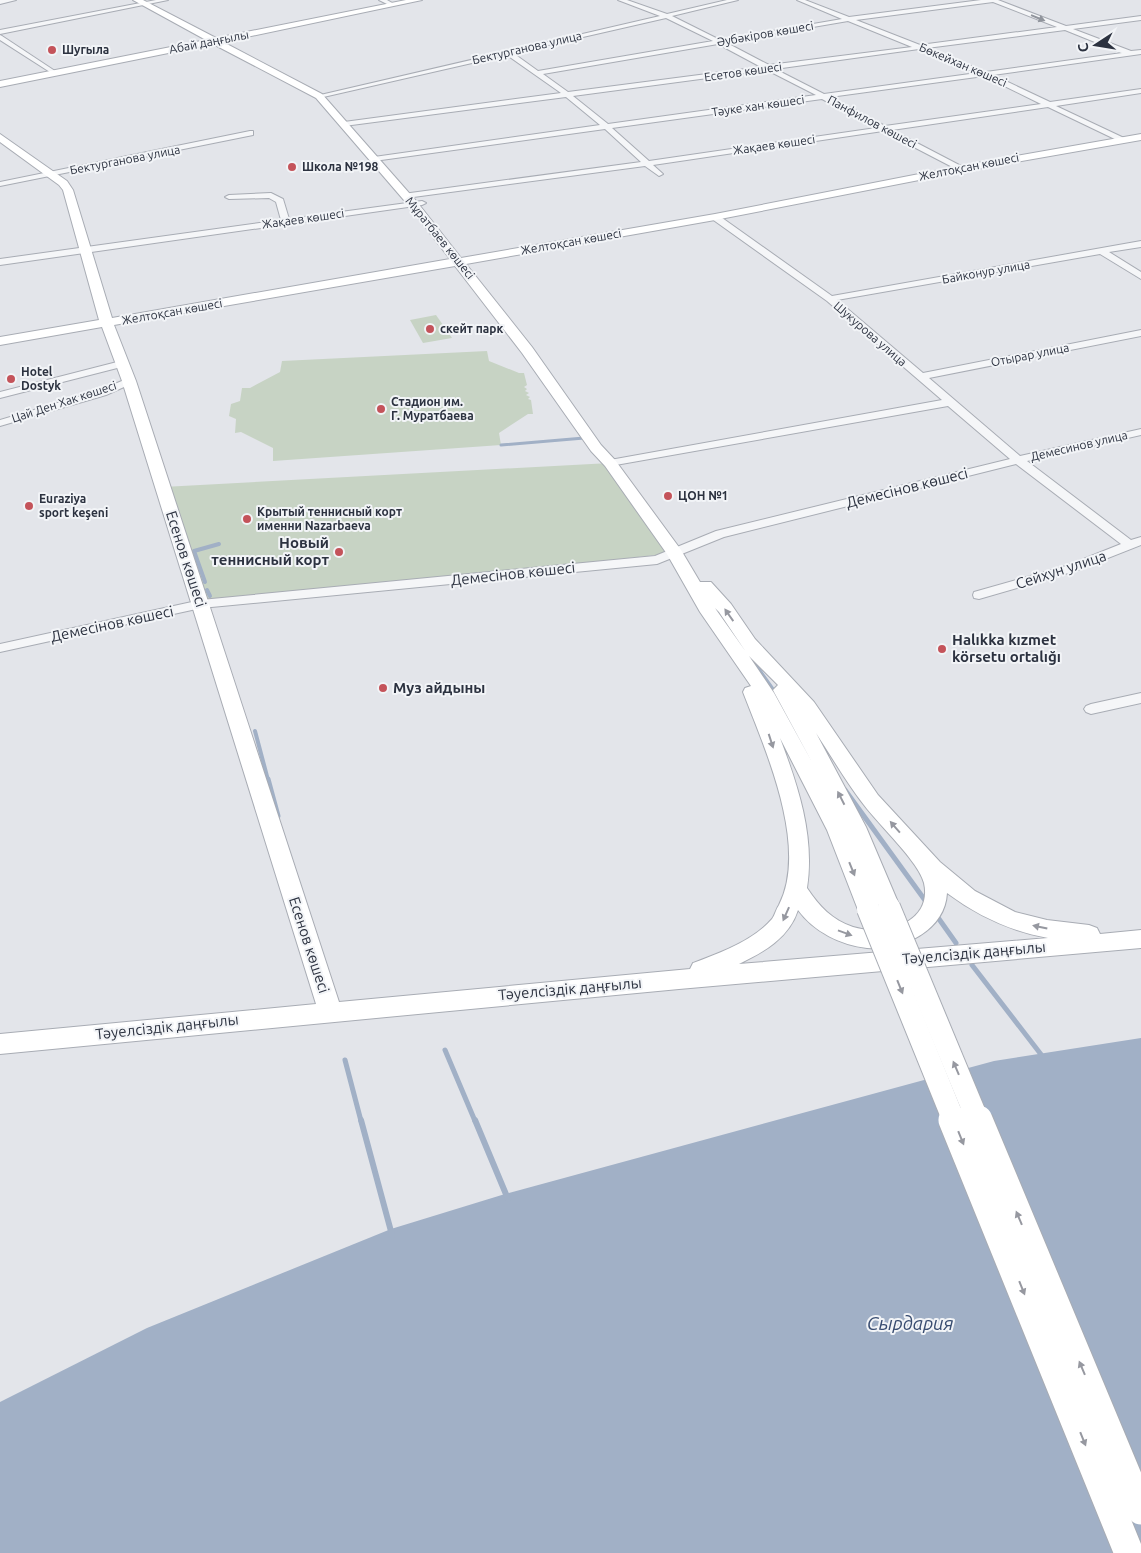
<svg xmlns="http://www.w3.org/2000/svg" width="1141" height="1553" viewBox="0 0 1141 1553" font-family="Ubuntu,sans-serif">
<rect width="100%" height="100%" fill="#e3e5ea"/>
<g fill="#c7d3c4">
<polygon points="436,315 452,338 423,343 410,320"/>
<polygon points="487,351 489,361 519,373 524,373 527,385 524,387 527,389 525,391 529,393 526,395 530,397 528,399 531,400 533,414 528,414 499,433 501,445 273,461 273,448 241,432 235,433 236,419 229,416 231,404 240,401 242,388 250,388 280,372 282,361"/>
<polygon points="610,463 675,553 201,604 163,487"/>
</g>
<polygon fill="#a1b0c6" points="1141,1038 1141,1553 0,1553 0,1402 147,1328 391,1229 505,1194 994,1061"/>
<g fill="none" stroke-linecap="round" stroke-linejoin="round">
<polyline stroke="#a1b0c6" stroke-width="3" points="501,445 584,438 586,440"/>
<g stroke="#a1b0c6" stroke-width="4">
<polyline points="205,582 194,551 219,544"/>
<polyline points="207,590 210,596"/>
<polyline points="752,660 776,694"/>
<polyline points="255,731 268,780"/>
</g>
<g stroke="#a1b0c6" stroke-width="5">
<polyline points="268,779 278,816"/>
<polyline points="845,790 927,903"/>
<polyline points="939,919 956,943"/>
<polyline points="972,965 1043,1057"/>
<polyline points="445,1050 475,1121"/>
<polyline points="345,1060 361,1121"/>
</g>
<g stroke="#a1b0c6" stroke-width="6">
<polyline points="361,1120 392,1235"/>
<polyline points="475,1120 508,1199"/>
</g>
<defs>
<g id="street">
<polygon points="0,0 16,0 0,4"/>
<polygon points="156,0 168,0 0,34 0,30"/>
<polygon points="379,0 387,0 394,4 389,5"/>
<path d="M 618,0 L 627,0 L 667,14 L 727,0 L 738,0 L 672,16 L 720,40 L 842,19 L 797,0 L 805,0 L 849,17 L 981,0 L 998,0 L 1066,26 L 1141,16 L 1141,20 L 1073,29 L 1131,51 L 1141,50 L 1141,54 L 993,75 L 1050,102 L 1141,89 L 1141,93 L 1056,106 L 1124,138 L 1124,142 L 1121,142 L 1048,107 L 892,130 L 963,167 L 964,169 L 960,171 L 883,131 L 653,165 L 663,174 L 659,176 L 645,166 L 406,198 L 402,196 L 403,194 L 641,162 L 605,129 L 374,161 L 370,159 L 374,157 L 600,125 L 566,97 L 344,126 L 340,124 L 344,122 L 561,93 L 507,55 L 319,98 L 316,96 L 660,16 ZM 993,2 L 1057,27 L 920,45 L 856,20 ZM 666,18 L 713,41 L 538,71 L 513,53 ZM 848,21 L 912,47 L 769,65 L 725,42 ZM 1065,30 L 1122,53 L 986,72 L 927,48 ZM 718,44 L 761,67 L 568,92 L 543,74 ZM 919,49 L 977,73 L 824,94 L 775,69 ZM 767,70 L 816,95 L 608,124 L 573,96 ZM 984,76 L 1041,104 L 885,126 L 830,97 ZM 822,99 L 876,128 L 649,161 L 612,128 Z"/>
<polygon points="0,35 2,36 58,73 53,74 0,40"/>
<polygon points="250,131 253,131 253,135 0,186 0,182"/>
<polygon points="271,193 283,199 289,219 422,201 426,203 422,205 0,265 0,259 281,220 276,202 269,198 229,199 225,197 229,195"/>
<polygon points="712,215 718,215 832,296 1141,241 1141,247 1109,252 1141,272 1141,279 1100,254 837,300 923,373 1141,330 1141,336 929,378 1020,456 1141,429 1141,435 1027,461 1131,540 1141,537 1141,545 1075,571 979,599 974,598 973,595 974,592 1066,566 1121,544 1016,464 724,537 657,564 201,608 0,652 0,644 201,600 655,556 716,531 1010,459 948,406 610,466 606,465 604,463 606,461 610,460 942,400 827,301 712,219"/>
<polygon points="121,361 125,362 125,366 0,398 0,392"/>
<polygon points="129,378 133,379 134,381 133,383 106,395 0,426 0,420 98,391"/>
<polygon points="1141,693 1141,703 1091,714 1086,712 1084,709 1086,706 1091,704"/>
</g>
<path id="secondary" d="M 133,0 L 143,0 L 216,38 L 406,0 L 422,0 L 223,42 L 322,94 L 417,202 L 461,258 L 715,214 L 960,166 L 1141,134 L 1141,140 L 960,172 L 715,220 L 466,264 L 532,347 L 601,445 L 615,460 L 681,550 L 700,582 L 711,582 L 731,604 L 755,639 L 814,702 L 878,795 L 940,862 L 975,891 L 1015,912 L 1047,920 L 1089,925 L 1097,928 L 1100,934 L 1141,930 L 1141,948 L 679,989 L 0,1054 L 0,1034 L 316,1004 L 122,381 L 102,327 L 0,345 L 0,337 L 99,320 L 63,190 L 59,185 L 0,142 L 0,134 L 67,181 L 73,190 L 112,318 L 450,259 L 409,206 L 316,98 L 213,44 L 0,87 L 0,81 L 206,40 ZM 455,266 L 522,353 L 591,451 L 605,466 L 667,554 L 700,612 L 751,686 L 745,688 L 743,692 C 765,749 809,846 779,905 C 776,909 775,915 772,919 C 753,941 720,953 693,963 L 690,969 L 339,1002 L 136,381 L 114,325 ZM 715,608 L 719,612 L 746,652 L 717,611 ZM 749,656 L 778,685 L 773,690 L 813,764 L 774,693 ZM 816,733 C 832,757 846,782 864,805 C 879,825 919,862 924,883 C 933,923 884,937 853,927 C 832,920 819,906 807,888 C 815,836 798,786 780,738 L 827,830 L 860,915 L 868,918 L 876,915 L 879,909 L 881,913 L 889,916 L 897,913 L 900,907 L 866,827 ZM 947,893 C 978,916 1010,931 1048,938 L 739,964 C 764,952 789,938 798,910 C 814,932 841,945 867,948 C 902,951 945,931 947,893 Z"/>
</defs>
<use href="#street" stroke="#a8acb4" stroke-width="2"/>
<use href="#secondary" stroke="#a8acb4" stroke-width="2"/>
<use href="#street" fill="#f5f6f8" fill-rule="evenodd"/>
<use href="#secondary" fill="#fff" fill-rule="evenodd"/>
<defs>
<g id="secondary-bridge-far1">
<polyline points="889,907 978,1121"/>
<polyline points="868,909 954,1121"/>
</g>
<g id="secondary-bridge">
<polyline points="953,1120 1129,1553"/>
<polyline points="978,1120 1141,1510"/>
</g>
</defs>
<use href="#secondary-bridge-far1" stroke="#a8acb4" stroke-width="24" stroke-linecap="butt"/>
<use href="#secondary-bridge" stroke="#a8acb4" stroke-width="31" stroke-linecap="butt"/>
<use href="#secondary-bridge-far1" stroke="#fff" stroke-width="22"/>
<use href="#secondary-bridge" stroke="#fff" stroke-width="29"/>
</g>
<defs><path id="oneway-solid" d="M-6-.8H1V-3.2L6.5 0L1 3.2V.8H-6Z" transform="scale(1.25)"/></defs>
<use fill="#90949c" href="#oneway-solid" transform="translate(1038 18) rotate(22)"/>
<g fill="#9698a0">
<use href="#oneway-solid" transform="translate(729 615) rotate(-125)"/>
<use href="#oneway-solid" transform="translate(771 741) rotate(72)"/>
<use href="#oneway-solid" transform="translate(841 798) rotate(-117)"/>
<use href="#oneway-solid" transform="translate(895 827) rotate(-131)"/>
<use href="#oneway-solid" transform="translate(852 869) rotate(68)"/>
<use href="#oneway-solid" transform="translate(786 914) rotate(114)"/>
<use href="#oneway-solid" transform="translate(1040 927) rotate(-168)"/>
<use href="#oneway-solid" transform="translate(845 933) rotate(20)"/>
<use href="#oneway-solid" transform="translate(900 987) rotate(68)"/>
<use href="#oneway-solid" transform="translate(956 1068) rotate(-113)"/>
<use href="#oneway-solid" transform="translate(961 1138) rotate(68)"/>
<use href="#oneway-solid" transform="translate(1019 1218) rotate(-113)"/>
<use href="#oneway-solid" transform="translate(1022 1288) rotate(68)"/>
<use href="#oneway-solid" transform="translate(1082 1368) rotate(-113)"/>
<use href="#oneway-solid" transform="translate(1083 1439) rotate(68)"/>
</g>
<g fill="#c4535a" stroke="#f2f4f7" stroke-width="2">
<circle cx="52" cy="50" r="5"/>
<circle cx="292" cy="167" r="5"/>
<circle cx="430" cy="329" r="5"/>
<circle cx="11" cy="379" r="5"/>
<circle cx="381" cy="409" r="5"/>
<circle cx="668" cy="496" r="5"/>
<circle cx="29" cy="506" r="5"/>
<circle cx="247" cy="519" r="5"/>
<circle cx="339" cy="552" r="5"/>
<circle cx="942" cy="649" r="5"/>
<circle cx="383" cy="688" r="5"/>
</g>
<g text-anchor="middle" stroke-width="4" stroke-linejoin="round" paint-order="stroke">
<g font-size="12" fill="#2c3240" stroke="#f2f4f7">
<text transform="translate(765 34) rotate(-10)" y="4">Әубәкіров көшесі</text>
<text transform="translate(209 42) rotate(-11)" y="4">Абай даңғылы</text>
<text transform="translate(527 48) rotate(-13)" y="4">Бектурганова улица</text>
<text transform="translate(963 65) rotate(23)" y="4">Бөкейхан көшесі</text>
<text transform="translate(743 72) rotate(-8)" y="4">Есетов көшесі</text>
<text transform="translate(758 106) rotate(-8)" y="4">Тәуке хан көшесі</text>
<text transform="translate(872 122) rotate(28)" y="4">Панфилов көшесі</text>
<text transform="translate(774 145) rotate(-8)" y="4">Жақаев көшесі</text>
<text transform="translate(125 160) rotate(-11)" y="4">Бектурганова улица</text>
<text transform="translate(969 167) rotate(-11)" y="4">Желтоқсан көшесі</text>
<text transform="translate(303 219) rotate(-8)" y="4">Жақаев көшесі</text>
<text transform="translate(440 238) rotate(51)" y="4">Мұратбаев көшесі</text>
<text transform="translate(571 242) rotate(-10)" y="4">Желтоқсан көшесі</text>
<text transform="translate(986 272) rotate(-10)" y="4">Байконур улица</text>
<text transform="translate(172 312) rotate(-10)" y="4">Желтоқсан көшесі</text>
<text transform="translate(870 334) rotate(41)" y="4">Шукурова улица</text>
<text transform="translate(1030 355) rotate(-11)" y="4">Отырар улица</text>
<text transform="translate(64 402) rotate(-18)" y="4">Цай Ден Хак көшесі</text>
<text transform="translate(1079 446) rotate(-13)" y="4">Демесинов улица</text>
</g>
<g font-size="12" font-weight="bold" fill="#2c3240" stroke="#f2f4f7" text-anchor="start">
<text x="62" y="54">Шугыла</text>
<text x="302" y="171">Школа №198</text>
<text x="440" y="333">скейт парк</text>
<text x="21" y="376">Hotel<tspan x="21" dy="14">Dostyk</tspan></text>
<text x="391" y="406">Стадион им.<tspan x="391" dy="14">Г. Муратбаева</tspan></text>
<text x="678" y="500">ЦОН №1</text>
<text x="39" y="503">Euraziya<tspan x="39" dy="14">sport keşeni</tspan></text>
<text x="257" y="516">Крытый теннисный корт<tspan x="257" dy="14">именни Nazarbaeva</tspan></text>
</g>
<g font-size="15" fill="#2c3240" stroke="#f2f4f7">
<text transform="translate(907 488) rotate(-14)" y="5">Демесінов көшесі</text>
<text transform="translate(186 559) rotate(72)" y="5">Есенов көшесі</text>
<text transform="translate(1061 570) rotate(-18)" y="5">Сейхун улица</text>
<text transform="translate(513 574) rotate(-6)" y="5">Демесінов көшесі</text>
<text transform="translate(112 624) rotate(-12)" y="5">Демесінов көшесі</text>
<text transform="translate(309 945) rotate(72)" y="5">Есенов көшесі</text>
<text transform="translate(974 953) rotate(-5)" y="5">Тәуелсіздік даңғылы</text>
<text transform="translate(570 989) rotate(-5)" y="5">Тәуелсіздік даңғылы</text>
<text transform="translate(167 1027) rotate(-6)" y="5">Тәуелсіздік даңғылы</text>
</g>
<g font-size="15" font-weight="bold" fill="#2c3240" stroke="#f2f4f7" text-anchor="start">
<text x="329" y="548" text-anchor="end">Новый<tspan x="329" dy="17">теннисный корт</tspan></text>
<text x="952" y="645">Halıkka kızmet<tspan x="952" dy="17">körsetu ortalığı</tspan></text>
<text x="393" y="693">Муз айдыны</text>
</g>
<g font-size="19" font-style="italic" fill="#394d71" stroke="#f2f4f7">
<text x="910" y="1330">Сырдария</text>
</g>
</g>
<g transform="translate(1096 45) rotate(258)" stroke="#f2f4f7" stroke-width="4" paint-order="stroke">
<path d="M0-4L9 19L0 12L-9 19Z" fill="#2c3240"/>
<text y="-8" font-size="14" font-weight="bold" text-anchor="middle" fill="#2c3240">С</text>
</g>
</svg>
